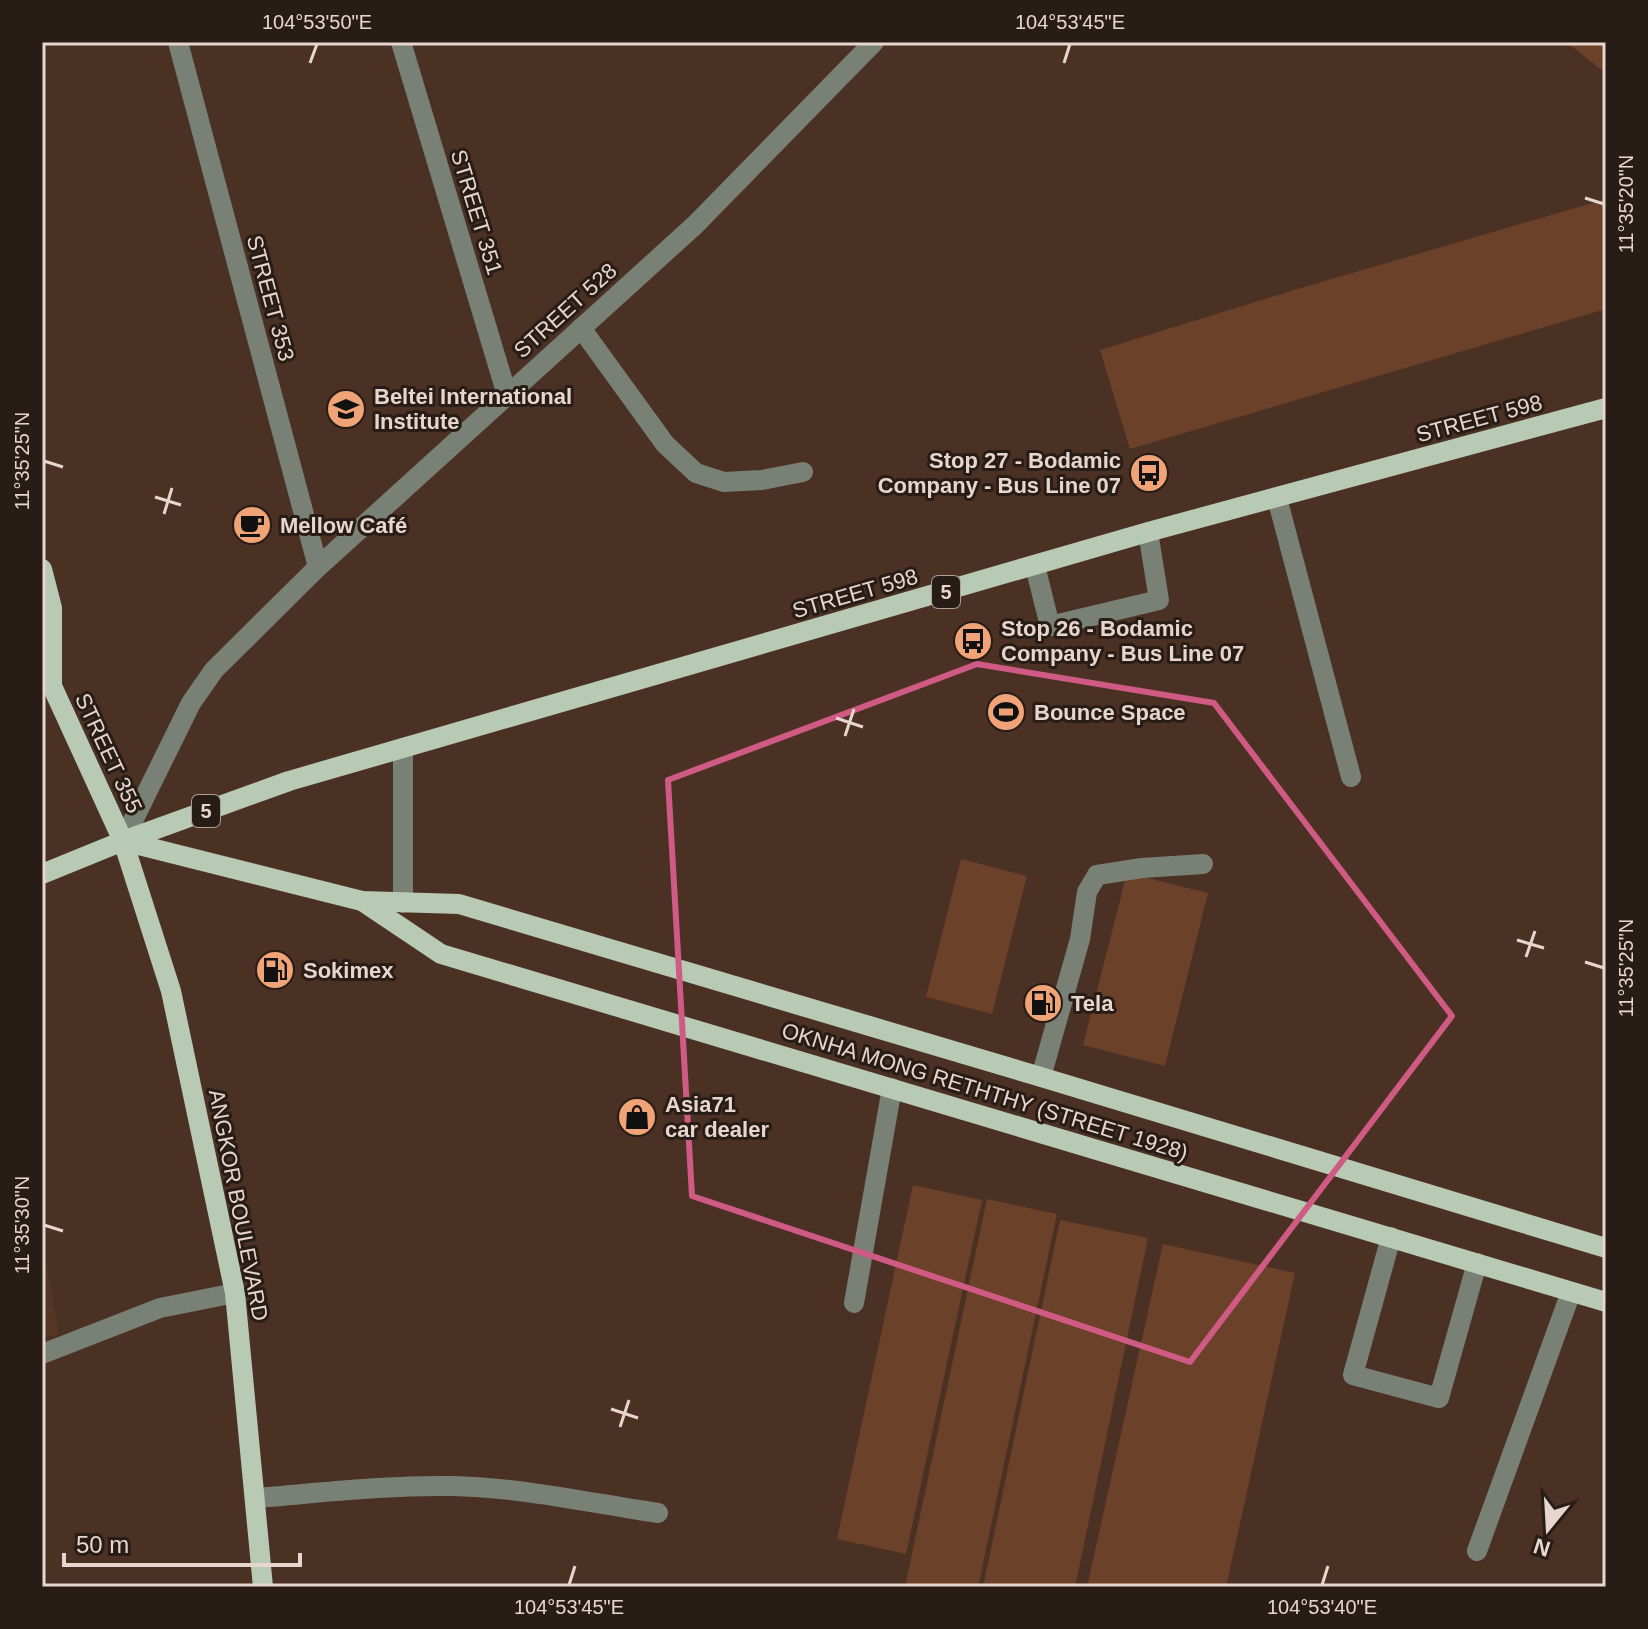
<svg xmlns="http://www.w3.org/2000/svg" width="1648" height="1629" viewBox="0 0 1648 1629" font-family="Helvetica,sans-serif">
<rect width="100%" height="100%" fill="#4a3124"/>
<polygon fill="#553625" points="42,1238 59,1335 42,1337"/>
<g fill="#6b4129">
<polygon points="1566,42 1606,42 1606,73"/>
<polygon points="1606,199 1606,309 1130,449 1100,350 1294,290"/>
<polygon points="961,859 1027,876 992,1014 926,997"/>
<polygon points="1127,873 1208,893 1165,1066 1083,1045"/>
<polygon points="913,1185 982,1200 906,1554 837,1539"/>
<polygon points="987,1199 1057,1214 978,1587 905,1587"/>
<polygon points="1060,1220 1148,1238 1075,1587 983,1587"/>
<polygon points="1163,1244 1295,1273 1226,1587 1087,1587"/>
</g>
<g fill="none" stroke-linecap="round" stroke-linejoin="round">
<g stroke="#798177" stroke-width="20">
<polyline points="178,42 318,567"/>
<polyline points="401,42 507,395"/>
<polyline points="581,328 665,444 696,473 724,482 762,480 803,472"/>
<polyline points="1277,498 1351,777"/>
<polyline points="1035,566 1050,626 1159,600 1148,532"/>
<polyline points="123,841 191,703 214,670 318,567 695,225 874,42"/>
<polyline points="403,903 403,748"/>
<polyline points="1041,1077 1080,939 1087,892 1097,875 1142,868 1203,864"/>
<polyline points="1391,1237 1353,1375 1439,1398 1477,1263"/>
<polyline points="854,1303 892,1088"/>
<polyline points="42,1354 160,1308 235,1293"/>
<path d="M 255,1498 C 320,1493 386,1485 451,1486 C 520,1487 589,1503 658,1513"/>
<polyline points="1477,1551 1571,1292"/>
</g>
<g stroke="#b9cab4" stroke-width="20">
<polyline points="42,569 52,608 52,686"/>
<polyline points="42,674 52,686 123,841 171,991 235,1293 263,1587"/>
<polyline points="123,841 362,901 459,904 1041,1077 1606,1248"/>
<polyline points="42,874 123,841 289,781 1148,532 1606,408"/>
<polyline points="362,901 441,954 1606,1302"/>
</g>
</g>
<path fill="none" stroke="#cf5a83" stroke-width="6" stroke-linejoin="round" d="M 977,664 L 1214,703 L 1452,1016 L 1190,1362 L 692,1196 L 668,780 Z"/>
<path fill="none" stroke="#e6d6ce" stroke-width="3" d="M 310,63 L 317,44M 1064,63 L 1070,44M 1585,198 L 1604,204M 44,461 L 63,467M 155,497 L 181,505M 164,514 L 172,488M 836,718 L 863,727M 845,736 L 854,709M 1517,940 L 1544,948M 1526,957 L 1535,931M 1585,962 L 1604,968M 44,1225 L 63,1231M 611,1409 L 638,1418M 620,1427 L 629,1400M 569,1585 L 575,1566M 1322,1585 L 1328,1566"/>
<defs>
<symbol id="school-disc" viewBox="-11 -11 22 22"><circle r="9.5" fill="#efa376" stroke="#271c16"/><path d="M0-5L7-2L0 1L-7-2ZM-4 1L0 2.5L4 1V4Q0 6-4 4Z" fill="#111"/></symbol>
<symbol id="bus-disc" viewBox="-11 -11 22 22"><circle r="9.5" fill="#efa376" stroke="#271c16"/><path d="M-5-6H5V4H4V6H2V4H-2V6H-4V4H-5ZM-3.5-4V0h7V-4ZM-3.5 1.2v1.5H-2V1.2ZM2 1.2v1.5H3.5V1.2Z" fill="#111"/></symbol>
<symbol id="cafe-disc" viewBox="-11 -11 22 22"><circle r="9.5" fill="#efa376" stroke="#271c16"/><path d="M-5.5-4.5H6V0H3Q3 3.5 0 3.5H-2.5Q-5.5 3.5-5.5 0ZM3-3.2v2h1.7v-2ZM-6 4.5H4V6H-6Z" fill="#111"/></symbol>
<symbol id="stadium-disc" viewBox="-11 -11 22 22"><circle r="9.5" fill="#efa376" stroke="#271c16"/><path d="M0-5a6.5 5 0 1 0 0 10a6.5 5 0 1 0 0-10ZM-3.5-1.8h7v3.6h-7Z" fill="#111"/></symbol>
<symbol id="fuel-disc" viewBox="-11 -11 22 22"><circle r="9.5" fill="#efa376" stroke="#271c16"/><path d="M-5.5-6h7V0h2V4h1.3V-2.5L3-4.5l.8-.8L6-3V5H2.5V1h-1V6h-7ZM-4.2-4.7v3.2H.2V-4.7Z" fill="#111"/></symbol>
<symbol id="shop-disc" viewBox="-11 -11 22 22"><circle r="9.5" fill="#efa376" stroke="#271c16"/><path d="M-5-2.5h2.3a2.7 3.5 0 0 1 5.4 0H5L5.5 6h-11ZM-1.5-2.5h3a1.5 2.3 0 0 0-3 0Z" fill="#111"/></symbol>
</defs>
<g fill-rule="evenodd">
<use href="#school-disc" x="324" y="387" width="44" height="44"/>
<use href="#bus-disc" x="1127" y="451" width="44" height="44"/>
<use href="#cafe-disc" x="230" y="503" width="44" height="44"/>
<use href="#bus-disc" x="951" y="619" width="44" height="44"/>
<use href="#stadium-disc" x="984" y="690" width="44" height="44"/>
<use href="#fuel-disc" x="253" y="948" width="44" height="44"/>
<use href="#fuel-disc" x="1021" y="981" width="44" height="44"/>
<use href="#shop-disc" x="615" y="1095" width="44" height="44"/>
</g>
<g text-anchor="middle" stroke-width="6" stroke-linejoin="round" paint-order="stroke">
<g fill="#271c16" stroke="#ad9e97" stroke-width="2">
<rect x="932" y="576" width="28" height="32" rx="6"/>
<rect x="192" y="795" width="28" height="32" rx="6"/>
</g>
<g font-size="20" font-weight="bold" fill="#e6d6ce">
<text x="946" y="599">5</text>
<text x="206" y="818">5</text>
</g>
<g font-size="22" fill="#e6d6ce" stroke="#271c16">
<text transform="translate(477 212) rotate(73)" y="8">STREET 351</text>
<text transform="translate(271 298) rotate(75)" y="8">STREET 353</text>
<text transform="translate(565 310) rotate(-42)" y="8">STREET 528</text>
<text transform="translate(1479 418) rotate(-15)" y="8">STREET 598</text>
<text transform="translate(855 593) rotate(-16)" y="8">STREET 598</text>
<text transform="translate(109 753) rotate(65)" y="8">STREET 355</text>
<text transform="translate(985 1091) rotate(17)" y="8">OKNHA MONG RETHTHY (STREET 1928)</text>
<text transform="translate(239 1205) rotate(79)" y="8">ANGKOR BOULEVARD</text>
</g>
<g font-size="22" font-weight="bold" fill="#e6d6ce" stroke="#271c16" text-anchor="start">
<text x="374" y="404">Beltei International<tspan x="374" dy="25">Institute</tspan></text>
<text x="1121" y="468" text-anchor="end">Stop 27 - Bodamic<tspan x="1121" dy="25">Company - Bus Line 07</tspan></text>
<text x="280" y="533">Mellow Café</text>
<text x="1001" y="636">Stop 26 - Bodamic<tspan x="1001" dy="25">Company - Bus Line 07</tspan></text>
<text x="1034" y="720">Bounce Space</text>
<text x="303" y="978">Sokimex</text>
<text x="1071" y="1011">Tela</text>
<text x="665" y="1112">Asia71<tspan x="665" dy="25">car dealer</tspan></text>
</g>
</g>
<rect width="1648" height="1629" fill="none" stroke="#271c16" stroke-width="88"/>
<g transform="translate(1548 1529) rotate(198)" stroke="#271c16" stroke-width="6" paint-order="stroke">
<path d="M0-6L14 30L0 20L-14 30Z" fill="#e6d6ce"/>
<text y="-12" font-size="22" font-weight="bold" text-anchor="middle" fill="#e6d6ce">N</text>
</g>
<path d="M64 1553v12h236v-12" fill="none" stroke="#e6d6ce" stroke-width="4"/>
<text x="76" y="1553" font-size="24" fill="#e6d6ce" stroke="#271c16" stroke-width="6" paint-order="stroke">50 m</text>
<rect x="44" y="44" width="1560" height="1541" fill="none" stroke="#e6d6ce" stroke-width="3"/>
<g font-size="20" text-anchor="middle" fill="#e6d6ce">
<text x="317" y="29">104°53'50"E</text>
<text x="1070" y="29">104°53'45"E</text>
<text transform="translate(1626 204) rotate(-90)" y="7">11°35'20"N</text>
<text transform="translate(22 461) rotate(-90)" y="7">11°35'25"N</text>
<text transform="translate(1626 968) rotate(-90)" y="7">11°35'25"N</text>
<text transform="translate(22 1225) rotate(-90)" y="7">11°35'30"N</text>
<text x="569" y="1614">104°53'45"E</text>
<text x="1322" y="1614">104°53'40"E</text>
</g>
</svg>
